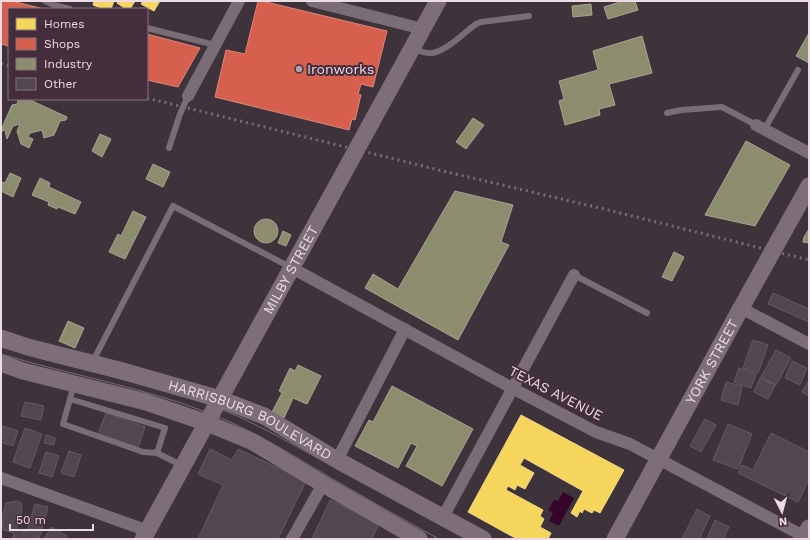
<svg xmlns="http://www.w3.org/2000/svg" width="810" height="540" viewBox="0 0 810 540" font-family="'Work Sans',sans-serif">
<rect width="100%" height="100%" fill="#3f333b"/>
<polygon fill="#36062a" points="563,492 574,498 559,526 549,521 553,513 548,510 554,500 558,501"/>
<g fill="#f6d55c" stroke="#f3d785">
<polygon points="94,1 114,1 111,9 104,9 93,5"/>
<polygon points="118,1 135,1 130,9 126,9 117,3"/>
<polygon points="143,1 160,1 154,11 141,4"/>
<polygon points="521,415 624,470 600,513 594,510 592,513 584,509 582,513 580,511 577,517 571,513 583,491 524,458 520,465 534,473 525,489 517,485 515,490 508,486 506,490 543,510 540,516 544,519 540,527 551,533 548,539 517,539 468,512"/>
</g>
<g fill="#d6604d" stroke="#dd857b">
<polygon points="1,1 12,1 44,9 9,9 9,46 1,44"/>
<polygon points="258,1 262,1 387,31 373,87 361,84 358,94 361,95 355,120 352,119 349,130 215,97 226,50 245,54"/>
<polygon points="147,34 200,48 178,87 147,80"/>
</g>
<g fill="#8c8c6e" stroke="#a9a492">
<polygon points="623,1 635,1 638,10 608,19 604,7"/>
<polygon points="591,4 592,15 573,17 572,6"/>
<polygon points="809,33 809,63 796,56"/>
<polygon points="642,36 652,73 609,84 615,105 599,109 600,115 565,125 559,101 564,99 559,81 598,70 593,51"/>
<polygon points="17,99 28,99 67,117 66,120 60,121 54,135 44,138 42,130 30,133 28,137 33,139 29,148 21,144 17,131 20,124 13,126 7,139 5,130 2,131 1,130 12,105 17,104 18,101"/>
<polygon points="473,118 484,125 466,149 456,142"/>
<polygon points="100,134 111,139 102,157 92,151"/>
<polygon points="746,141 790,165 755,226 705,215"/>
<polygon points="153,164 170,172 163,187 146,179"/>
<polygon points="10,173 21,178 13,197 1,191 1,182 5,183"/>
<polygon points="40,178 50,183 49,187 81,202 75,214 58,207 57,209 48,205 49,202 32,195"/>
<polygon points="455,191 513,205 501,242 509,245 458,340 365,288 373,274 398,289"/>
<polygon points="133,211 146,217 125,259 109,252 118,234 121,236"/>
<circle cx="266" cy="231" r="12"/>
<polygon points="809,229 809,243 803,242 804,237"/>
<polygon points="283,231 291,235 286,246 278,243"/>
<polygon points="674,252 684,257 672,281 662,277"/>
<polygon points="68,321 84,328 75,348 59,341"/>
<polygon points="298,365 321,376 307,404 293,398 284,418 272,412 282,393 279,391 290,368 295,371"/>
<polygon points="392,386 473,429 442,486 406,466 417,446 411,443 398,468 355,446 369,420 373,422"/>
</g>
<g fill="#52474e" stroke="#665a62">
<polygon points="773,293 809,309 809,322 768,304"/>
<polygon points="753,340 768,345 758,373 743,368"/>
<polygon points="776,350 791,358 776,385 761,377"/>
<polygon points="792,361 807,368 800,385 785,378"/>
<polygon points="739,368 756,374 751,388 734,382"/>
<polygon points="760,378 775,385 768,399 754,392"/>
<polygon points="809,380 809,396 802,392"/>
<polygon points="726,382 742,386 738,405 721,400"/>
<polygon points="25,402 44,406 41,420 21,416"/>
<polygon points="106,413 145,427 138,448 98,434"/>
<polygon points="705,419 716,425 701,452 690,446"/>
<polygon points="728,424 752,434 738,469 713,460"/>
<polygon points="3,426 18,431 13,446 1,442 1,433"/>
<polygon points="25,428 42,434 30,468 13,462"/>
<polygon points="771,433 809,452 809,479 798,502 738,473 742,465 753,470"/>
<polygon points="46,435 55,438 54,445 44,443"/>
<polygon points="210,449 232,460 238,449 306,481 278,539 198,539 223,485 198,474"/>
<polygon points="69,451 81,455 74,477 61,473"/>
<polygon points="46,452 59,456 52,477 39,473"/>
<polygon points="330,500 379,523 372,539 312,539"/>
<polygon points="17,501 21,503 22,510 16,529 27,532 35,504 48,507 39,539 12,539 14,533 3,530 2,518 6,503"/>
<polygon points="697,509 710,516 699,539 682,539"/>
<polygon points="715,520 729,527 723,539 707,539"/>
<polygon points="51,527 67,536 65,539 66,539 44,539"/>
</g>
<g fill="none" stroke-linecap="round" stroke-linejoin="round">
<g stroke="#7a6d75" stroke-width="6">
<polyline points="45,1 54,5 70,9"/>
<polyline points="147,28 215,45"/>
<path d="M 414,49 C 419,51 426,54 432,53 C 445,52 465,32 476,24 L 481,22 L 529,16"/>
<polyline points="667,113 681,110 722,107 756,125"/>
<polyline points="764,130 798,70"/>
<polyline points="169,148 180,114 188,96"/>
<polyline points="574,275 647,313"/>
<polyline points="93,361 173,206 290,267"/>
<polyline points="74,385 70,399 165,428 157,453 183,466"/>
<polyline points="70,399 63,424 143,452 157,453"/>
</g>
<g stroke="#7a6d75" stroke-width="12">
<polyline points="312,1 423,29"/>
<polyline points="188,96 239,1"/>
<polyline points="756,125 809,153"/>
<polyline points="292,268 512,388 596,432 630,444 809,539"/>
<polyline points="741,308 809,344"/>
<polyline points="337,460 405,329"/>
<polyline points="1,478 148,531"/>
<polyline points="443,517 574,275"/>
<polyline points="292,539 323,484"/>
</g>
<g stroke="#7d6e77" stroke-width="17">
<path id="s1" d="M 1,338 L 28,347 L 119,370 L 220,399 L 264,416 L 337,460 L 483,539"/>
<polyline points="1,363 23,371 146,402 207,423 253,442 323,484 419,539"/>
<path id="s2" d="M 143,539 L 438,1"/>
<path id="s3" d="M 615,539 L 741,308 L 809,186"/>
<polyline points="803,539 809,528"/>
</g>
<g stroke="#7a6e75" stroke-width="1">
<polyline points="1,347 38,358 117,378 188,397 216,407 244,419 270,432 466,539"/>
<path d="M 1,354 C 70,375 143,387 211,414 C 253,430 292,455 331,478 C 367,499 403,519 439,539"/>
</g>
<g stroke="#7a6e75" stroke-width="3" stroke-dasharray="2 4" stroke-linecap="butt">
<polyline points="1,64 9,66"/>
<polyline points="147,98 443,171 608,210 809,260"/>
</g>
</g>
<circle fill="#afa1aa" stroke="#452d3c" stroke-width="1.5" cx="299" cy="69" r="4"/>
<g text-anchor="middle" stroke-width="4" stroke-linejoin="round" paint-order="stroke">
<g font-size="14" fill="#ecdce6" stroke="#452d3c" text-anchor="start">
<text x="307" y="74">Ironworks</text>
</g>
<g font-size="14" fill="#ecdce6" stroke="#452d3c">
<text dy="5" stroke="none"><textPath href="#s2" startOffset="307">MILBY STREET</textPath></text>
<text dy="5" stroke="none"><textPath href="#s3" startOffset="202">YORK STREET</textPath></text>
<text transform="translate(556 393) rotate(27)" y="5">TEXAS AVENUE</text>
<text dy="5" stroke="none"><textPath href="#s1" startOffset="263">HARRISBURG BOULEVARD</textPath></text>
</g>
</g>
<rect width="810" height="540" fill="none" stroke="#ecdce6" stroke-width="4"/>
<rect x="8" y="8" width="140" height="92" fill="#452d3c" stroke="#887380"/>
<rect x="16" y="18" width="20" height="12" fill="#f6d55c" stroke="#887380"/>
<text x="44" y="28" font-size="12" fill="#ecdce6">Homes</text>
<rect x="16" y="38" width="20" height="12" fill="#d6604d" stroke="#887380"/>
<text x="44" y="48" font-size="12" fill="#ecdce6">Shops</text>
<rect x="16" y="58" width="20" height="12" fill="#8c8c6e" stroke="#887380"/>
<text x="44" y="68" font-size="12" fill="#ecdce6">Industry</text>
<rect x="16" y="78" width="20" height="12" fill="#52474e" stroke="#887380"/>
<text x="44" y="88" font-size="12" fill="#ecdce6">Other</text>
<g transform="translate(782 512) rotate(174)" stroke="#452d3c" stroke-width="3" paint-order="stroke">
<path d="M0-3L7 15L0 10L-7 15Z" fill="#ecdce6"/>
<text y="-6" font-size="11" font-weight="bold" text-anchor="middle" fill="#ecdce6">N</text>
</g>
<path d="M10 524v6h83v-6" fill="none" stroke="#ecdce6" stroke-width="2"/>
<text x="16" y="524" font-size="12" fill="#ecdce6" stroke="#452d3c" stroke-width="3" paint-order="stroke">50 m</text>
</svg>
